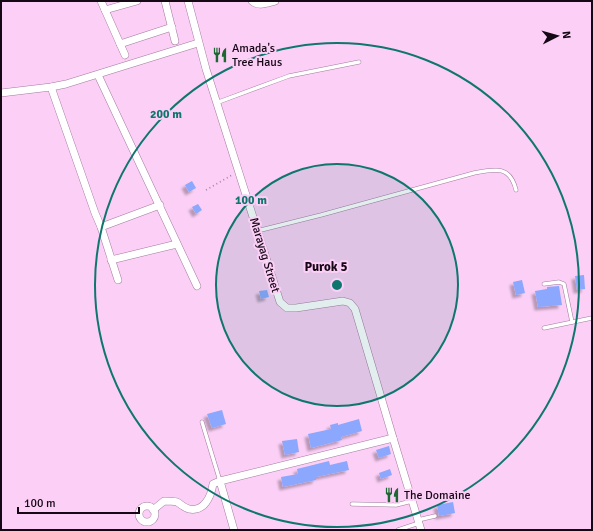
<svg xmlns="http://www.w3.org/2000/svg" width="593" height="531" viewBox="0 0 593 531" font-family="Signika,sans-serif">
<defs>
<filter id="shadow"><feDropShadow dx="-3.5" dy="3.5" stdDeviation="1" flood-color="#0004"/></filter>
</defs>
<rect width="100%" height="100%" fill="#fbcff6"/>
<g fill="#8ba7fe" filter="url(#shadow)">
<polygon points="192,181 196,188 189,192 185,185"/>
<polygon points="198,204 202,210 196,214 192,207"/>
<polygon points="584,275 585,289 577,290 575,276"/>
<polygon points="522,280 525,293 516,295 513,282"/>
<polygon points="559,286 562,305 538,307 535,291 547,289 547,287"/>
<polygon points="267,290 269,297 261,299 259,291"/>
<polygon points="222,410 226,424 212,428 207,414"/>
<polygon points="359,419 362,431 341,437 342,440 311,448 308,434 331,429 330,425 338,423 338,425"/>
<polygon points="297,439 299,452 285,455 282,441"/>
<polygon points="389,446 391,454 379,458 376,450"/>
<polygon points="329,461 330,465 347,461 349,470 316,477 316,480 283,487 281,477 298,474 297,469"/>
<polygon points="390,469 392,475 381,479 379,473"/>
<polygon points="453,502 455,513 439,516 437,505"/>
</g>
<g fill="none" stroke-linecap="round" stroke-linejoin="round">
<defs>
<g id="lane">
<polyline points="216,103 289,76 359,62"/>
<path d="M 257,231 L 321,215 L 474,173 C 495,169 510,165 516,190"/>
<polyline points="544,284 559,282 564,284 572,322"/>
<polyline points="544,328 592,318"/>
<polyline points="202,422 220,481"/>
<polyline points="352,504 396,505 412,501"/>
<polyline points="418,520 435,516"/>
<polyline points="398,530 419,523"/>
</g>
<g id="street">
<polyline points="101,1 125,55"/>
<polyline points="165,1 175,41"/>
<polyline points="188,1 206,69 280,302 287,308 296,308 343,301 350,303 355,309 393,438 421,530"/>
<path d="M 252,1 C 258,7 267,3 275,1"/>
<polyline points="105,10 137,1"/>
<polyline points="120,44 172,27"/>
<polyline points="98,75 197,286"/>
<polyline points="51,87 95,213 101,227 118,280"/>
<polyline points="1,93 51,87 66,84 198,43"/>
<polyline points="101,227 160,205"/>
<polyline points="111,260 177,244"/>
<circle cx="147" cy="514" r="8"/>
<path d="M 153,510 L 164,501 C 168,501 173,501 177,502 C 181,504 184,508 189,509 C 204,512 211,497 213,484 L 220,481"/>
<polyline points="234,530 220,481 393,438"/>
</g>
</defs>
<use href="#lane" stroke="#a37b9f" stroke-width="4.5"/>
<use href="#street" stroke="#a37b9f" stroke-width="8"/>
<polyline stroke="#a584a1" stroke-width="1.5" stroke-dasharray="1 3" stroke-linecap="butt" points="206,190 232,175"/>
<use href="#lane" stroke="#fff" stroke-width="3.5"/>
<use href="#street" stroke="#fff" stroke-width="7"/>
</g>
<circle cx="337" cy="285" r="121" fill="#0f766e" fill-opacity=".12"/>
<g fill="none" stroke="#0f766e" stroke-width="2">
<circle cx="337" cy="285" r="121"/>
<circle cx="337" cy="285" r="242"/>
</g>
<defs>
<symbol id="restaurant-bare" viewBox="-9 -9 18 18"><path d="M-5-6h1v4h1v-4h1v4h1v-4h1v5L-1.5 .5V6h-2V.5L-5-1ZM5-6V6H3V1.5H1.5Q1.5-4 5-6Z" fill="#1e6734" stroke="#fbcff6" stroke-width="2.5" paint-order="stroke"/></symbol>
</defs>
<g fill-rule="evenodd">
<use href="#restaurant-bare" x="209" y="44" width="22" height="22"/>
<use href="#restaurant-bare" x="381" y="484" width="22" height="22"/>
</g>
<g text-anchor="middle" stroke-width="4" stroke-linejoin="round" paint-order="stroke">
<g font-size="12" fill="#150714" stroke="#fbcff6" text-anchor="start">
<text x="232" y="52">Amada's<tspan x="232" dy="14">Tree Haus</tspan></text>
<text x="404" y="499">The Domaine</text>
</g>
<g font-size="12" fill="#150714" stroke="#fbcff6">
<text transform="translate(265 255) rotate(73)" y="4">Marayag Street</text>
</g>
<g font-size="13" font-weight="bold" fill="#150714" stroke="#fbcff6">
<text x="326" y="271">Purok 5</text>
</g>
</g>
<circle cx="337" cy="285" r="6" fill="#0f766e" stroke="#fbcff6" stroke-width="2"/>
<g font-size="12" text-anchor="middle" font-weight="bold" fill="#0f766e" stroke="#fbcff6" stroke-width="4" stroke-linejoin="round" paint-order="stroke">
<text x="166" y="118">200 m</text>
<text x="251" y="204">100 m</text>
</g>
<rect width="593" height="531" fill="none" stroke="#150714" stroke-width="4"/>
<g transform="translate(557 36) rotate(84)" stroke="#fbcff6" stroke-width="3" paint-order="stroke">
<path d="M0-3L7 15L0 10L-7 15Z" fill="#150714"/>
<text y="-6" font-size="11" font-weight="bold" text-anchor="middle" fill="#150714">N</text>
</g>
<path d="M18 507v6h121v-6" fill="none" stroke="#150714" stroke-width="2"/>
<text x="24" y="507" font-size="12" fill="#150714" stroke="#fbcff6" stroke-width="3" paint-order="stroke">100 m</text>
</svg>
